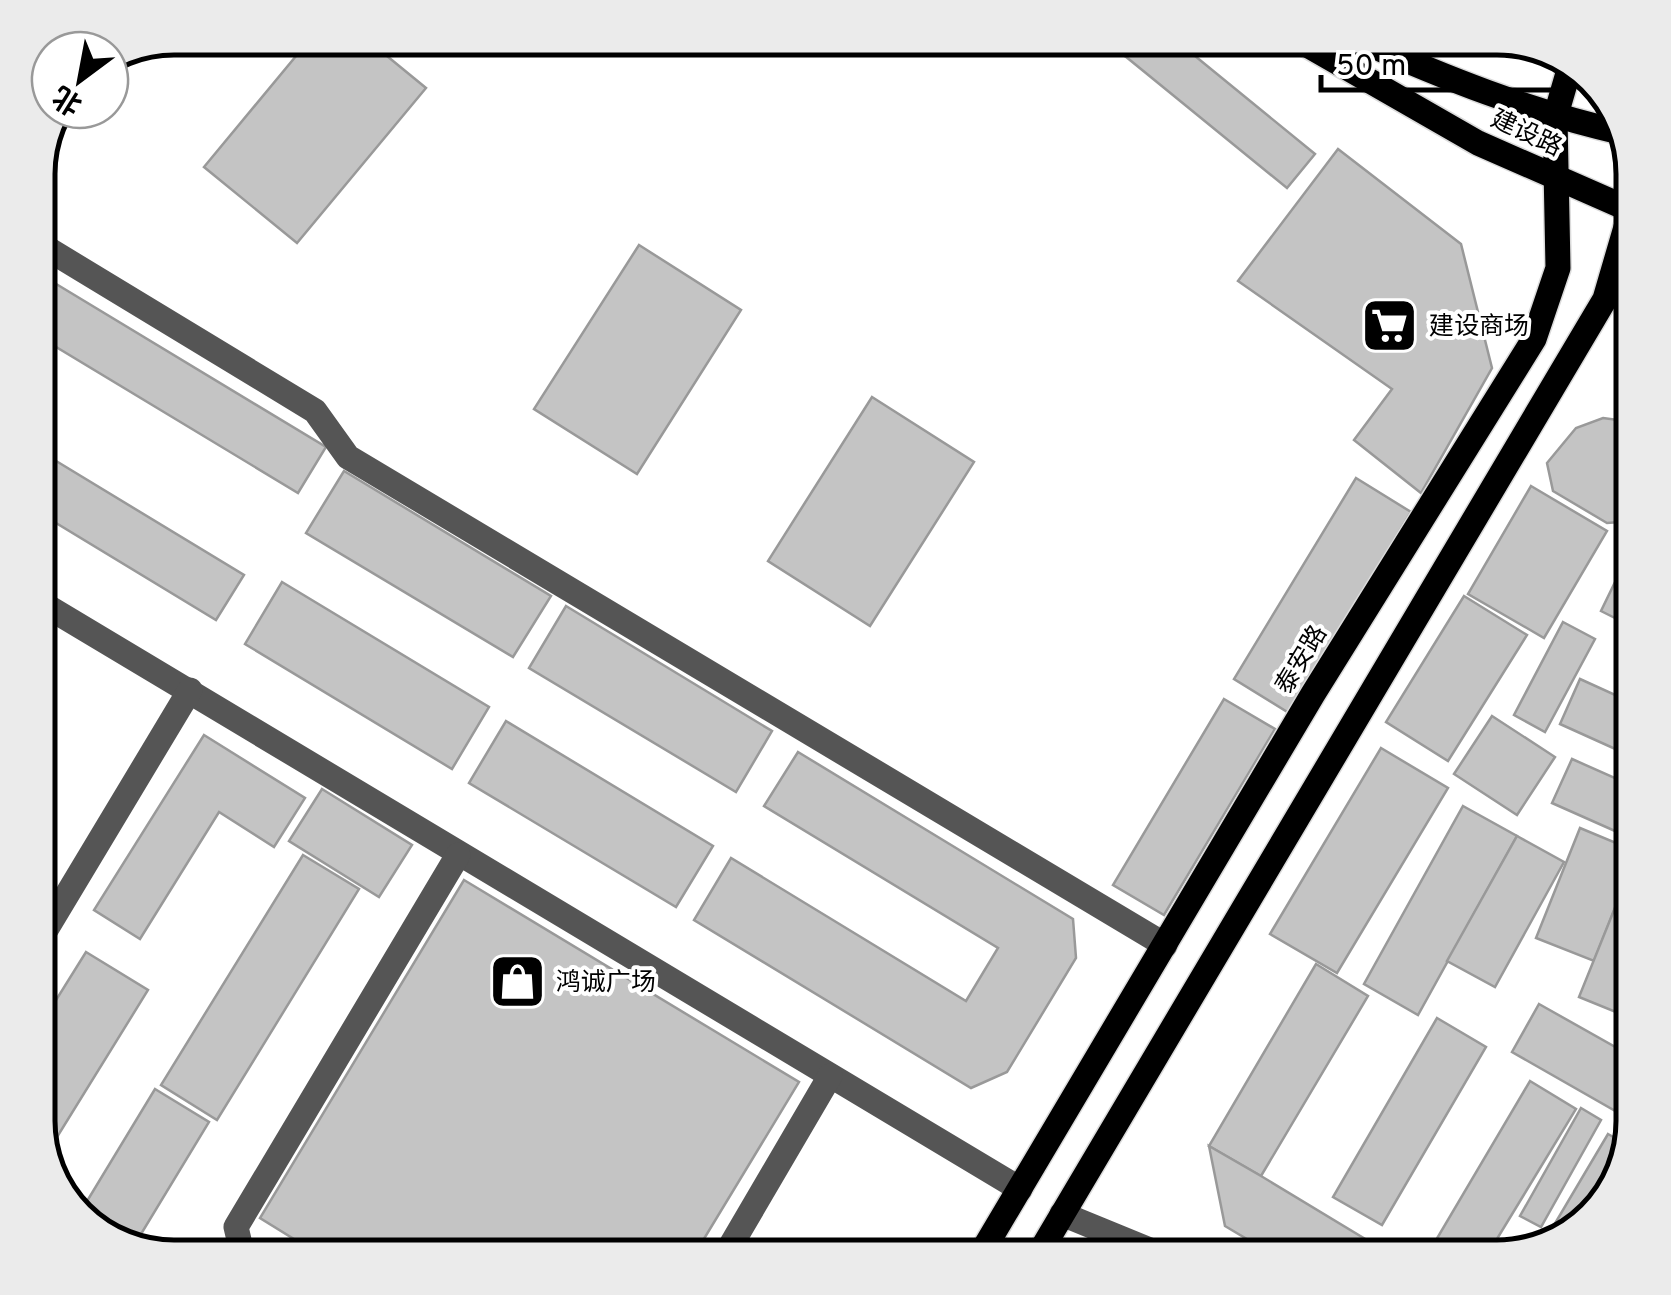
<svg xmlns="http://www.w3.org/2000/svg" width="1671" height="1295" viewBox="0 0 1671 1295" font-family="Overpass,'Noto Sans SC',sans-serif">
<rect width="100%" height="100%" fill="#fff"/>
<g fill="#c4c4c4" stroke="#999" stroke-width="2.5">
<polygon points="311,38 365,38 426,88 297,243 204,167"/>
<polygon points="1102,38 1140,38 1125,56"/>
<polygon points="1140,38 1173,38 1315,154 1287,188 1125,56"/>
<polygon points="1338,149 1461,244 1492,368 1421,493 1354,440 1392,389 1238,281"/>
<polygon points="639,245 741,310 637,474 534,409"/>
<polygon points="38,273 326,447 298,493 38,336"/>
<polygon points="872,397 974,462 870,626 768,561"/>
<polygon points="1603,418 1633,422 1633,521 1607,523 1553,491 1547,463 1576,428"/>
<polygon points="38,450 244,575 216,620 38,512"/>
<polygon points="344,471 551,596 513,657 306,533"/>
<polygon points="1356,478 1411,512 1289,713 1234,679"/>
<polygon points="1531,486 1607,531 1544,638 1468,594"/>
<polygon points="1633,545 1633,627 1601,611"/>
<polygon points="282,582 489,707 452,769 245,644"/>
<polygon points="1464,596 1527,635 1448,761 1386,722"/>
<polygon points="566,606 772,731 736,792 529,668"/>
<polygon points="1563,622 1595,639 1545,732 1514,715"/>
<polygon points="1580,679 1633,703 1633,757 1560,724"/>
<polygon points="1224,699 1275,729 1164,915 1113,885"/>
<polygon points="1492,716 1555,757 1517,815 1454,774"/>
<polygon points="506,721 713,846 676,907 469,783"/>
<polygon points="204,735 305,798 274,847 219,812 140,939 94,910"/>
<polygon points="1381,748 1448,788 1337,973 1270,934"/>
<polygon points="798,752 1073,919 1076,958 1007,1072 971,1088 694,920 731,858 966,1001 998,948 764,806"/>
<polygon points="1572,759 1633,786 1633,839 1552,803"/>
<polygon points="322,789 412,845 379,897 289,841"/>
<polygon points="1463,806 1517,836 1418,1015 1364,984"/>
<polygon points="1580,828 1633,850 1633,863 1594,961 1536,938"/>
<polygon points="1517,836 1564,862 1495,987 1447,961"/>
<polygon points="303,855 359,889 217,1120 161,1085"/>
<polygon points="1633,863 1633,1019 1579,997"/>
<polygon points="464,880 799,1082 693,1257 316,1257 318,1254 260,1218"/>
<polygon points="86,952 148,990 49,1150 38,1130 38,1029"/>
<polygon points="1316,964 1368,996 1261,1176 1209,1146"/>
<polygon points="1539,1004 1633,1057 1633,1121 1512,1052"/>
<polygon points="1437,1018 1486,1047 1382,1225 1333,1197"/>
<polygon points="1530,1081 1576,1109 1486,1257 1426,1257"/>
<polygon points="155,1089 209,1122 135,1244 98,1232 89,1226 81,1211"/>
<polygon points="1581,1108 1601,1120 1541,1227 1520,1216"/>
<polygon points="1608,1134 1626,1144 1605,1205 1557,1244 1541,1247"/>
<polygon points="1209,1146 1261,1176 1395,1257 1277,1257 1225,1226"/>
</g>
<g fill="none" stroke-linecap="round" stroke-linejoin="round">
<defs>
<g id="major">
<polyline points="1295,38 1478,143 1633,211"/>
<path d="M 1355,38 C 1445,78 1527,111 1624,133"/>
<polyline points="979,1257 1313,694 1534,339 1558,268 1555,118 1571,63"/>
<polyline points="1037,1257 1605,299 1631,210 1625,136"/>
</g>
</defs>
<use href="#major" stroke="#dbdbdb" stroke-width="28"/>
<g stroke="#555" stroke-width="25">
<polyline points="38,243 315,411 348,457 1165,945"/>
<polyline points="38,601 1020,1189"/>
<polyline points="38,943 190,690"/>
<polyline points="1062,1214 1167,1257"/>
<polyline points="243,1257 236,1227 458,855"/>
<polyline points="724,1257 830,1076"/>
</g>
<use href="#major" stroke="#000" stroke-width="25"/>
</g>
<defs>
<symbol id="supermarket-square" viewBox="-11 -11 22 22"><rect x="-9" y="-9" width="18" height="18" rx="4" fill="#000" stroke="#fff"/><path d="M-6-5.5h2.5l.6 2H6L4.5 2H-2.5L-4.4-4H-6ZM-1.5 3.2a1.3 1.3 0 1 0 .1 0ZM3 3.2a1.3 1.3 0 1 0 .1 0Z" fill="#fff"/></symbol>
<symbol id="shop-square" viewBox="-11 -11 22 22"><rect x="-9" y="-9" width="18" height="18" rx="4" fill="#000" stroke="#fff"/><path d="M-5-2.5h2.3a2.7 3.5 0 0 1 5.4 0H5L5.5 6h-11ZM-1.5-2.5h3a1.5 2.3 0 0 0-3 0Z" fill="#fff"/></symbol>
</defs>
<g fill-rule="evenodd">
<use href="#supermarket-square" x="1358" y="294" width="63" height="63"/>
<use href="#shop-square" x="486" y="950" width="63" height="63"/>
</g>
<g text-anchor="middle" stroke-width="8" stroke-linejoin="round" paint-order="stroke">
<g font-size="25" fill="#000" stroke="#fff">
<text transform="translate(1527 132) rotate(25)" y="9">建设路</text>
<text transform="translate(1300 659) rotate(-59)" y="9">泰安路</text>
</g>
<g font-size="25" fill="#000" stroke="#fff" text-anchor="start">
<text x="1429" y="334">建设商场</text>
<text x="556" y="990">鸿诚广场</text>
</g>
</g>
<path d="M0 0H1671V1295H0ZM174 55H1497A119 119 0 0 1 1616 174V1121A119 119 0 0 1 1497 1240H174A119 119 0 0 1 55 1121V174A119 119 0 0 1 174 55Z" fill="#ebebeb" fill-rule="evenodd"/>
<path fill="none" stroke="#000" stroke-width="5" d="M174 55H1497A119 119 0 0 1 1616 174V1121A119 119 0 0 1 1497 1240H174A119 119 0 0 1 55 1121V174A119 119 0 0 1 174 55Z"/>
<g transform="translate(80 80) rotate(212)"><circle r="48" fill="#ffffff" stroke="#999999" stroke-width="2.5"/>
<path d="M0-8L18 38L0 25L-18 38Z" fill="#000000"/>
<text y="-15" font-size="28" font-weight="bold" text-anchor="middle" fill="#000000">北</text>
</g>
<path d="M1321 75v15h242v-15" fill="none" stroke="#000000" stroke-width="5"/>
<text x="1336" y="75" font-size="30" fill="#000000" stroke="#ffffff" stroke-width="8" paint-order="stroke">50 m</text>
</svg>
